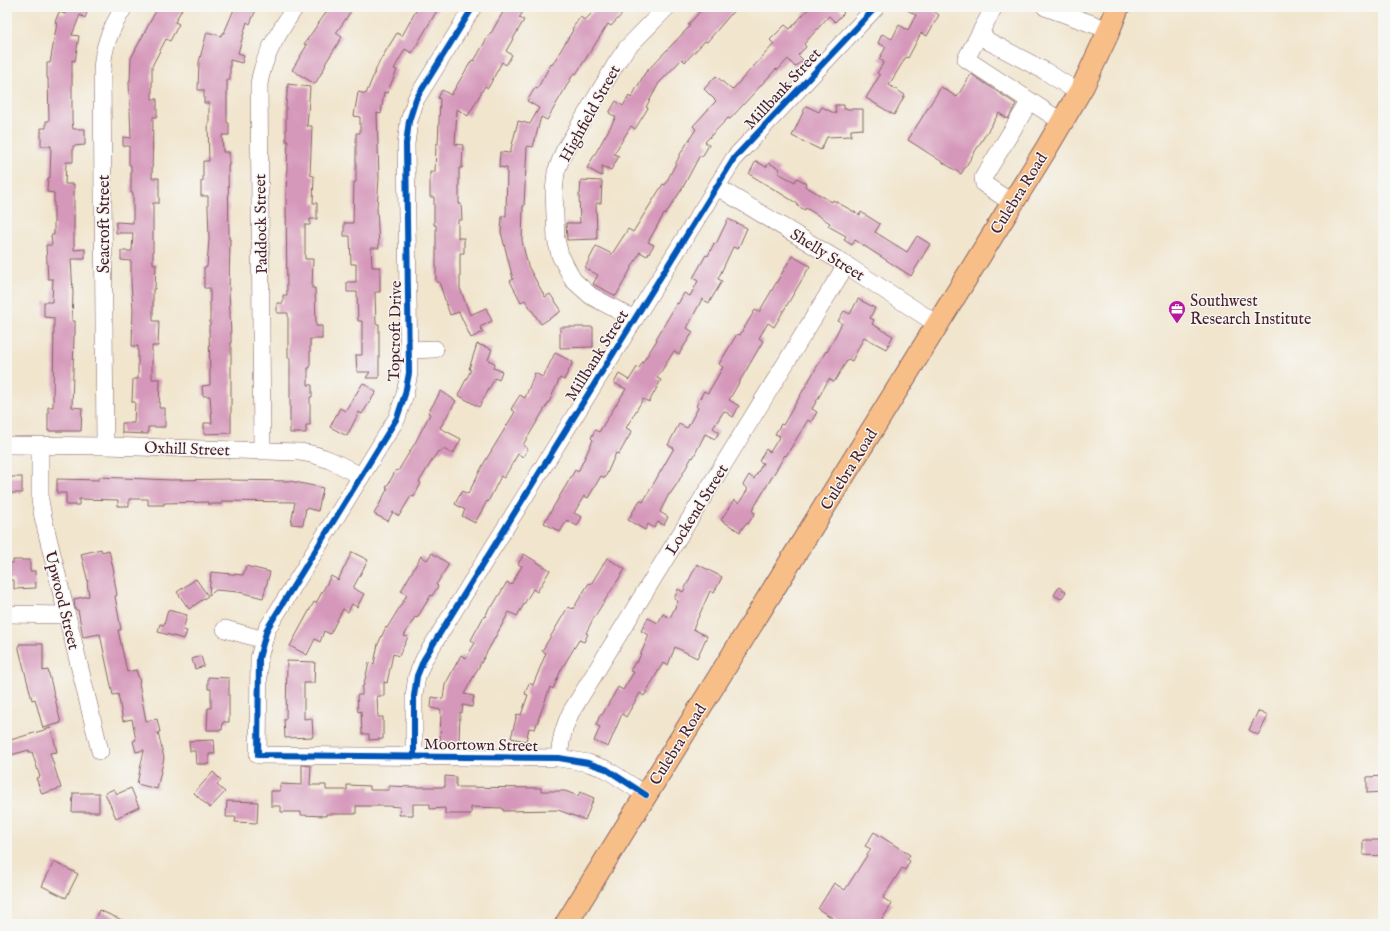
<svg xmlns="http://www.w3.org/2000/svg" width="1390" height="931" viewBox="0 0 1390 931" font-family="'IM FELL English',serif">
<rect width="100%" height="100%" fill="#f6f6f2"/>
<filter id="ink" filterUnits="userSpaceOnUse"><feTurbulence type="fractalNoise" baseFrequency=".025" numOctaves="2"/><feDisplacementMap in="SourceGraphic" scale="8" xChannelSelector="R" yChannelSelector="G"/><feConvolveMatrix kernelMatrix="1 2 1 2 8 2 1 2 1" color-interpolation-filters="sRGB"/></filter>
<filter id="wash" filterUnits="userSpaceOnUse"><feTurbulence type="fractalNoise" baseFrequency=".012" numOctaves="4" result="noise"/><feDisplacementMap in="SourceGraphic" scale="16" xChannelSelector="R" yChannelSelector="G"/><feGaussianBlur stdDeviation="0.9" result="paint"/><feColorMatrix in="noise" values="0 0 0 0 0 0 0 0 0 0 0 0 0 0 0 0 0 1.4 0 .05"/><feComposite in="paint" operator="in"/></filter>
<g filter="url(#wash)">
<rect width="100%" height="100%" fill="#f1e5cd"/>
<g id="blocks">
<g fill="#d597ba">
<polygon points="60,7 89,7 85,18 80,15 72,35 79,36 75,61 72,60 72,120 73,129 85,129 85,145 73,146 73,162 66,162 65,184 74,184 74,250 85,249 85,259 71,259 73,293 72,321 75,321 75,335 74,336 72,407 82,408 81,431 48,431 48,407 53,407 54,318 44,317 44,302 52,302 53,279 48,279 46,245 52,245 51,235 54,235 54,193 47,192 48,178 50,178 51,146 41,146 41,128 46,128 46,121 49,121 48,78 47,78 47,63 50,63 57,23 55,22 59,12 65,14 66,10"/>
<polygon points="158,7 183,7 175,22 179,24 170,41 166,39 152,66 152,99 157,99 157,117 153,117 152,178 159,178 159,203 153,203 153,264 156,264 155,289 153,289 153,321 159,321 158,346 152,346 152,379 160,379 159,408 165,408 165,427 148,427 148,434 122,433 122,423 134,423 135,402 132,402 133,379 138,379 138,346 132,346 133,308 131,282 131,261 121,260 121,251 132,251 133,233 116,233 116,222 133,223 133,193 131,193 131,165 129,165 129,146 123,146 123,137 131,138 129,81 130,81 131,58"/>
<polygon points="235,7 257,7 250,24 247,22 238,53 244,55 242,63 230,60 230,80 227,80 227,123 229,123 229,135 222,135 223,152 229,152 229,166 228,166 229,239 230,239 229,291 231,336 231,433 204,434 204,423 212,423 210,396 203,396 202,386 210,385 210,381 209,325 210,325 210,288 204,288 204,267 207,267 209,239 208,206 208,196 201,196 201,181 203,181 203,161 209,161 208,123 209,123 209,103 204,103 204,90 198,90 199,62 207,32 221,36 222,33 224,33"/>
<polygon points="330,7 354,7 336,33 342,37 325,64 326,65 315,84 292,70 307,45 304,44"/>
<polygon points="418,7 439,7 412,53 405,49 394,69 397,70 387,93 384,92 381,114 377,113 379,178 377,207 379,248 371,248 372,267 380,267 380,292 375,292 376,324 379,324 379,378 366,378 370,372 357,372 356,355 362,355 362,321 358,321 357,292 347,292 347,282 356,282 356,264 351,264 350,236 344,236 344,223 353,223 354,182 356,182 356,133 360,133 360,117 354,116 358,92 366,94 379,62 397,33 402,36"/>
<polygon points="506,7 526,7 519,18 524,20 506,51 512,55 506,65 502,62 488,88 485,86 468,116 457,109 455,144 463,145 462,168 459,168 459,204 461,204 462,220 458,220 458,238 464,238 464,253 460,253 460,288 470,315 486,308 492,321 480,327 483,332 471,338 459,312 450,315 439,282 436,282 436,225 434,225 434,197 430,197 430,172 435,172 436,144 438,144 440,99 438,98 442,90 451,95 472,60 474,61 490,33 491,33"/>
<polygon points="598,7 629,7 611,26 608,24 576,74 574,73 547,120 541,117 533,147 527,146 524,206 523,206 522,241 528,266 545,297 550,294 560,308 560,312 541,324 525,300 521,302 510,281 513,279 501,232 502,216 506,216 507,168 499,167 500,152 510,153 518,121 530,124 539,108 527,101 535,88 537,89 551,64 552,65 573,30 572,29 580,17 585,20"/>
<polygon points="704,7 737,7 707,42 705,41 685,62 682,59 659,83 646,107 648,108 635,129 631,126 614,154 619,156 611,170 602,166 602,176 587,168 616,117 609,113 616,101 623,106 629,96 631,98 645,73 690,26 688,25"/>
<polygon points="810,7 838,7 844,13 835,22 829,16 804,44 806,47 798,55 803,60 795,67 788,59 778,70 776,69 730,119 728,118 705,142 709,145 702,157 700,155 682,189 665,215 664,214 648,242 654,245 647,256 640,252 616,296 593,284 598,275 585,268 596,246 612,254 628,229 633,232 663,184 665,185 679,157 679,156 696,129 693,126 716,101 704,89 716,76 732,90 774,44 770,40 785,25 790,29"/>
<polygon points="902,7 936,7 934,11 939,15 927,36 921,33 908,58 906,57 889,85 905,95 894,115 866,98 880,75 877,73 884,62 879,59 886,47 878,43 882,34 892,39 899,25 908,30 916,15"/>
<polygon points="971,74 1016,104 1008,119 999,113 961,174 908,140 941,87 957,97"/>
<polygon points="288,84 310,87 307,126 312,126 310,175 314,176 313,203 317,203 317,219 310,219 310,225 305,225 305,259 313,259 312,288 315,288 316,326 322,326 322,339 310,339 310,368 308,368 308,385 312,385 312,397 310,397 310,425 306,425 306,433 290,433 290,358 288,358 288,313 277,313 277,303 283,303 283,295 287,295 286,195 288,141 286,141 286,104"/>
<polygon points="835,105 844,105 844,109 863,109 863,129 851,130 851,136 827,137 821,150 792,136 806,106 819,112 822,107 836,114"/>
<polygon points="756,161 766,167 769,163 780,169 778,173 795,182 797,178 806,183 805,186 832,202 833,200 860,215 861,212 880,224 875,232 907,252 917,236 930,244 911,276 855,240 852,245 844,240 846,236 828,226 830,223 806,208 805,210 797,206 798,204 749,174"/>
<polygon points="581,180 602,181 601,203 596,203 597,239 567,240 566,223 580,223 579,194 580,194"/>
<polygon points="728,219 747,228 738,249 733,247 718,279 722,281 709,303 702,299 687,328 693,332 679,354 674,351 657,378 661,380 649,402 643,399 626,428 632,431 619,454 616,453 605,478 601,476 588,498 584,496 574,513 582,517 577,526 567,520 560,532 544,523 575,470 578,472 593,440 591,438 595,430 599,432 626,389 614,383 619,374 629,380 637,367 639,368 657,340 656,339 677,303 678,304 684,293 690,296 698,281 693,278 706,255 708,256 714,243 716,244"/>
<polygon points="792,256 810,266 774,327 768,323 759,338 763,341 729,400 739,406 733,417 724,411 713,428 719,432 715,439 705,434 693,458 692,457 677,484 670,494 669,494 660,512 668,517 664,525 658,522 654,528 648,524 645,530 628,520 640,500 643,502 674,448 668,445 679,424 687,428 698,408 696,406 704,391 708,393 723,367 719,364 737,334 740,335 755,310 759,312"/>
<polygon points="858,299 875,308 870,318 874,320 872,324 893,336 886,349 864,337 852,361 848,359 834,382 829,379 812,409 817,412 811,422 808,420 786,456 785,455 752,511 755,513 748,524 746,523 740,532 721,520 734,500 739,503 748,489 743,485 749,475 754,479 763,463 759,461 766,449 770,452 780,436 775,434 781,424 783,425 826,351 827,352 842,323 838,321 844,311 850,314"/>
<polygon points="560,327 593,327 593,347 560,348"/>
<polygon points="477,344 492,349 488,360 495,363 493,368 502,371 499,380 495,378 479,407 458,395 471,370 469,369"/>
<polygon points="555,353 573,362 564,380 560,378 550,400 523,445 528,449 523,457 518,454 504,478 501,476 488,502 487,501 475,523 462,516 465,510 455,504 462,491 468,494 484,463 515,412 511,409 520,395 525,398 535,373 543,377"/>
<polygon points="363,383 376,392 362,414 359,412 347,436 330,427 340,408 345,411"/>
<polygon points="441,391 456,401 440,428 461,439 453,454 443,449 441,452 438,451 419,482 421,483 414,497 411,496 399,516 393,512 388,521 374,514 388,488 386,488 396,470 398,471 415,443 430,414 428,413"/>
<rect x="7" y="477" width="15" height="16"/>
<polygon points="99,477 171,480 230,479 230,480 290,481 323,488 318,511 306,508 303,525 291,524 295,502 222,501 222,504 208,504 208,502 164,503 164,505 148,505 148,499 129,499 129,506 118,506 118,500 79,499 79,505 66,505 66,493 57,493 57,479 99,480"/>
<polygon points="101,549 102,552 109,550 114,572 113,572 117,595 115,596 121,630 118,630 127,672 136,670 140,682 139,683 146,721 157,719 160,732 158,732 164,758 157,789 137,784 144,750 136,752 133,741 136,740 132,719 123,721 118,694 113,695 100,634 83,637 78,610 76,610 75,608 74,599 89,596 87,582 88,582 81,554"/>
<polygon points="352,552 368,560 353,588 364,594 357,607 352,604 348,612 343,609 330,634 324,631 320,642 315,639 307,655 290,646 314,602 316,603 331,576 338,580"/>
<polygon points="432,553 449,564 436,585 438,586 432,596 431,595 417,618 415,617 404,636 408,637 399,656 393,654 387,683 384,682 384,696 377,696 378,717 383,717 383,739 369,740 369,734 362,734 361,711 358,712 357,695 362,695 362,687 363,687 369,663 374,664 378,644 386,627 387,628 407,595 401,591 421,556 427,560"/>
<polygon points="524,554 550,570 537,592 533,589 517,616 509,612 464,694 474,696 472,707 463,705 462,713 460,712 459,742 440,741 441,710 431,708 432,697 443,699 445,685 461,655 466,658 475,643 471,640 484,616 485,617 490,606 492,607 507,582 511,585 522,566 518,564"/>
<polygon points="607,558 625,569 593,619 586,633 588,634 584,642 579,640 561,670 553,689 550,687 535,729 529,728 526,741 511,738 517,714 521,715 528,695 525,694 529,683 533,685 546,653 542,651 568,607 573,609 589,583 591,584"/>
<polygon points="13,560 30,560 30,571 35,571 36,588 14,589 14,580 7,580 7,563 13,563"/>
<polygon points="697,564 722,577 714,593 710,591 693,629 707,636 697,658 675,647 668,665 663,663 644,696 640,693 626,717 622,714 608,747 594,741 600,727 596,725 600,715 602,715 618,687 623,690 634,672 630,671 636,661 637,663 649,635 641,631 648,618 658,623 663,614 670,618 678,601 674,599 678,589 683,592"/>
<polygon points="246,566 270,572 263,598 239,592 216,590 209,595 211,572 243,575"/>
<polygon points="196,579 208,596 189,609 177,592"/>
<polygon points="1059,587 1066,592 1061,599 1054,595"/>
<polygon points="168,610 187,615 183,630 187,631 184,639 158,632 160,624 164,625"/>
<polygon points="19,644 43,644 43,671 48,670 61,723 43,728 35,699 32,700 19,649"/>
<polygon points="201,656 204,666 195,669 192,659"/>
<polygon points="287,661 315,662 314,683 304,683 304,719 312,718 313,737 285,738 284,719 286,719"/>
<polygon points="208,677 229,678 229,722 223,722 222,730 207,730 208,708 211,708 211,689 208,689"/>
<polygon points="1258,711 1268,716 1258,735 1249,730"/>
<polygon points="51,728 57,752 50,753 61,788 42,794 36,778 40,777 32,752 29,752 29,750 7,756 7,741"/>
<polygon points="214,740 215,754 209,754 209,764 196,764 195,751 190,751 189,741"/>
<polygon points="302,765 311,766 310,785 326,785 326,790 347,790 347,785 370,786 370,790 389,790 389,786 414,787 445,787 445,776 456,777 456,787 541,788 541,791 565,791 578,796 580,792 594,798 585,820 558,810 503,811 503,808 471,807 471,814 445,814 445,808 430,809 430,804 413,804 413,815 399,815 400,807 388,806 356,806 356,814 326,814 326,816 301,815 301,812 281,812 281,806 271,806 271,791 280,791 280,784 302,785"/>
<polygon points="213,772 221,780 217,785 225,792 210,808 194,793"/>
<polygon points="1383,776 1383,792 1367,793 1367,777"/>
<polygon points="131,788 139,807 116,818 105,793 114,789 117,794"/>
<polygon points="73,793 99,793 99,812 72,812"/>
<polygon points="227,801 258,802 257,823 235,822 236,817 226,817"/>
<polygon points="874,832 910,855 907,859 910,861 905,870 902,868 883,898 892,904 879,924 842,924 818,909 834,883 845,890 871,849 865,846"/>
<polygon points="1363,840 1383,840 1383,856 1363,855"/>
<polygon points="54,862 78,874 66,898 42,886"/>
<polygon points="99,910 131,924 93,924"/>
</g>
</g>
</g>
<g filter="url(#ink)">
<use href="#blocks" fill-opacity="0" stroke="#846464" stroke-width="1"/>
<g fill="none" stroke-linecap="round" stroke-linejoin="round">
<defs>
<g id="minor">
<polyline points="473,7 416,99 409,121 406,144 409,373 405,394 397,418 267,629 259,658 258,755 559,758 588,763 606,769 646,795"/>
<polyline points="994,7 966,59 1062,122"/>
<polyline points="1045,7 1109,30"/>
<polyline points="981,33 988,41 1045,71 1079,93"/>
<polyline points="717,187 846,265 937,324"/>
<polyline points="1012,203 984,184 983,178 1030,101"/>
<polyline points="634,319 591,296 573,280 560,255 556,239 554,192 556,172 564,151 617,62 626,49 667,7"/>
<polyline points="409,350 435,349"/>
<path d="M 7,445 L 105,446 L 300,452 C 323,455 342,465 361,477"/>
<polyline points="40,446 40,500 43,517 100,751"/>
<path d="M 105,446 L 102,72 C 103,46 110,30 124,7"/>
<path d="M 262,450 L 259,84 C 264,53 279,33 295,7"/>
<polyline points="7,614 66,615"/>
<polyline points="225,629 264,640"/>
<polyline points="414,756 414,696 417,676 424,659 735,157 876,7"/>
<path d="M 559,758 C 561,739 563,729 571,712 L 846,265"/>
</g>
<polyline id="major" points="566,924 1046,149 1083,86 1107,35 1118,7"/>
</defs>
<use href="#minor" stroke="#846464" stroke-width="18"/>
<use href="#major" stroke="#846464" stroke-width="24"/>
<use href="#minor" stroke="#fff" stroke-width="17"/>
<use href="#major" stroke="#f7be88" stroke-width="22"/>
<defs>
<g id="cycleway">
<polyline points="473,7 416,99 409,121 406,144 409,373 405,394 397,418 267,629 259,658 258,755 559,758 588,763 606,769 646,795"/>
<polyline points="414,756 414,696 417,676 424,659 735,157 876,7"/>
</g>
</defs>
<use href="#cycleway" stroke="#f6f6f2" stroke-width="8"/>
<use href="#cycleway" stroke="#0057b8" stroke-width="6"/>
</g>
</g>
<defs>
<symbol id="office-pin" viewBox="-11 -11 22 30"><path d="M0 17L-7.5 6A9.5 9.5 0 1 1 7.5 6Z" fill="#b5179e" stroke="#f6f6f2"/><path d="M-6-3h4V-5.5h4V-3h4V5H-6ZM-1-4.5V-3h2v-1.5ZM-6 0V1H6V0Z" fill="#fff"/></symbol>
</defs>
<g fill-rule="evenodd">
<use href="#office-pin" x="1167" y="299" width="20" height="27"/>
</g>
<g text-anchor="middle" stroke-width="3" stroke-linejoin="round" paint-order="stroke">
<g font-size="16" fill="#4a1f2b" stroke="#f6f6f2">
<text transform="translate(782 88) rotate(-47)" y="6">Millbank Street</text>
<text transform="translate(589 113) rotate(-61)" y="6">Highfield Street</text>
<text transform="translate(1018 193) rotate(-58)" y="6">Culebra Road</text>
<text transform="translate(103 224) rotate(-90)" y="6">Seacroft Street</text>
<text transform="translate(260 224) rotate(-91)" y="6">Paddock Street</text>
<text transform="translate(828 254) rotate(32)" y="6">Shelly Street</text>
<text transform="translate(394 331) rotate(-89)" y="6">Topcroft Drive</text>
<text transform="translate(596 355) rotate(-58)" y="6">Millbank Street</text>
<text transform="translate(187 448) rotate(2)" y="6">Oxhill Street</text>
<text transform="translate(848 469) rotate(-58)" y="6">Culebra Road</text>
<text transform="translate(696 509) rotate(-58)" y="6">Lockend Street</text>
<text transform="translate(63 600) rotate(76)" y="6">Upwood Street</text>
<text transform="translate(481 744) rotate(1)" y="6">Moortown Street</text>
<text transform="translate(677 744) rotate(-58)" y="6">Culebra Road</text>
</g>
<g font-size="16" fill="#4a1f2b" stroke="#f6f6f2" text-anchor="start">
<text x="1190" y="306">Southwest<tspan x="1190" dy="18">Research Institute</tspan></text>
</g>
</g>
<rect width="1390" height="931" fill="none" stroke="#f6f6f2" stroke-width="24"/>
</svg>
